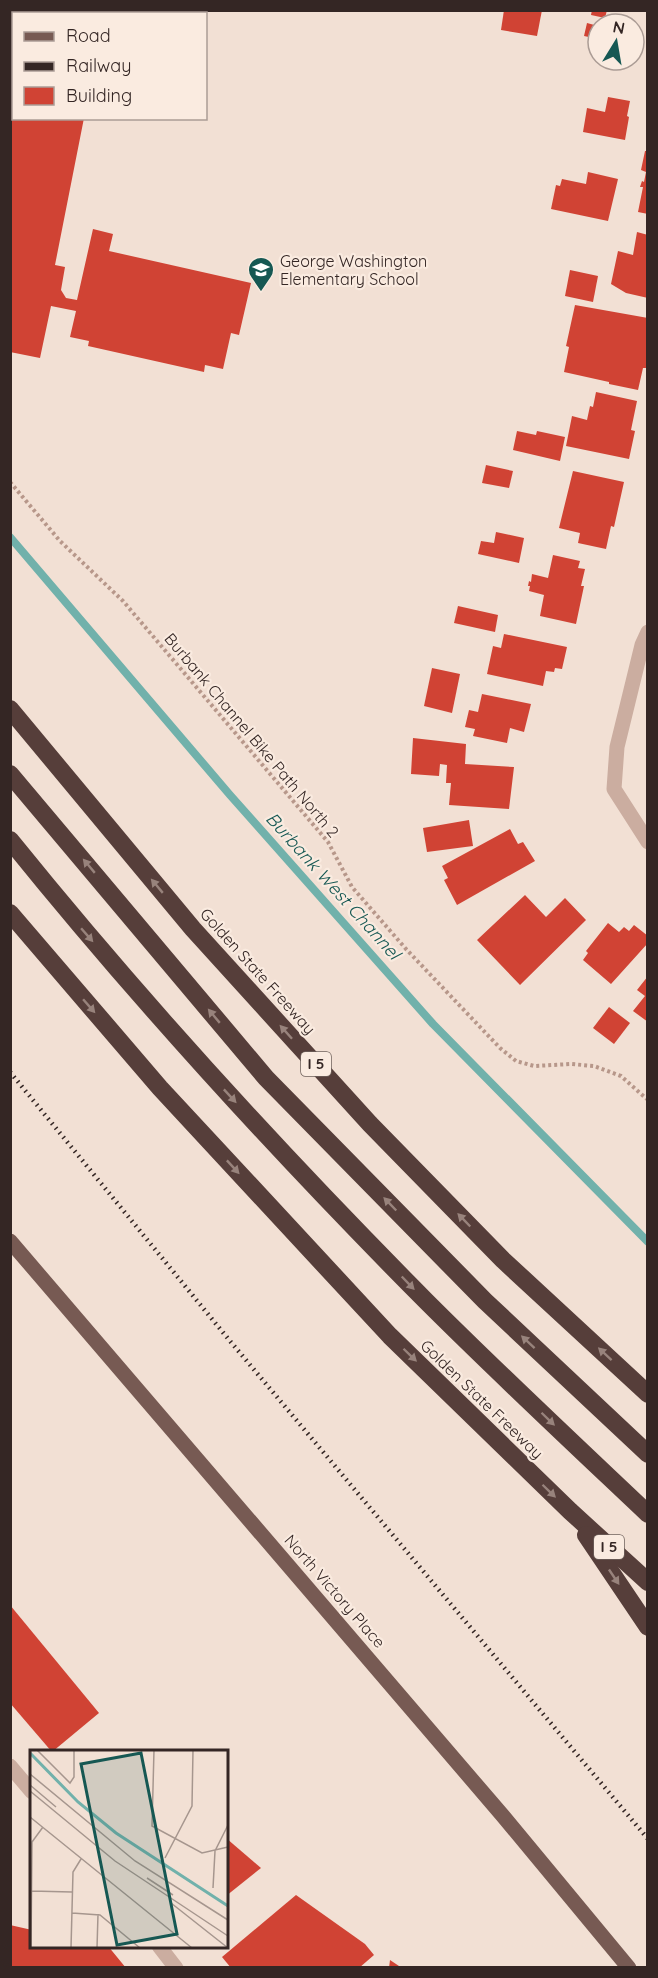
<svg xmlns="http://www.w3.org/2000/svg" width="658" height="1978" viewBox="0 0 658 1978" font-family="Quicksand,sans-serif">
<rect width="100%" height="100%" fill="#f2e0d4"/>
<g fill="none" stroke-linecap="round" stroke-linejoin="round">
<polyline stroke="#71b1ab" stroke-width="8" points="10,537 230,795 433,1024 648,1242"/>
</g>
<g fill="#d04334">
<polygon points="29,10 105,10 105,14 28,14"/>
<polygon points="504,10 542,10 537,36 501,30"/>
<polygon points="592,10 607,10 605,18 591,15"/>
<polygon points="587,23 598,26 598,39 584,36"/>
<polygon points="12,81 14,118 84,118 55,265 65,267 61,290 66,298 77,300 93,229 113,234 109,251 251,283 239,335 231,333 223,369 205,365 204,372 88,346 89,341 70,337 76,311 51,306 40,358 10,352 10,91"/>
<polygon points="608,97 630,101 627,116 629,117 625,140 583,132 587,108 605,112"/>
<polygon points="645,151 648,151 648,214 638,212 643,187 640,187 642,181 644,182 646,172 641,170"/>
<polygon points="588,172 618,179 608,221 551,209 556,185 560,186 562,179 586,184"/>
<polygon points="637,232 648,235 648,298 626,293 611,284 618,251 633,255"/>
<polygon points="570,270 598,276 593,302 565,296"/>
<polygon points="575,305 648,318 648,365 647,368 643,368 638,390 609,384 609,382 564,372 569,347 566,346"/>
<polygon points="596,392 637,401 631,430 635,431 629,459 566,446 572,416 587,420 590,406 593,407"/>
<polygon points="517,431 536,435 537,431 565,437 560,461 513,450"/>
<polygon points="486,465 513,471 509,488 482,483"/>
<polygon points="573,471 624,482 614,527 611,526 606,549 578,543 580,533 559,528"/>
<polygon points="496,532 524,538 519,563 478,554 481,541 494,543"/>
<polygon points="553,555 580,561 578,568 585,569 581,586 584,586 576,624 540,616 544,595 529,591 530,586 528,586 529,581 531,582 532,574 548,578"/>
<polygon points="458,606 498,615 495,632 454,623"/>
<polygon points="504,634 567,647 562,669 555,668 554,672 546,671 543,686 487,674 493,646 501,648"/>
<polygon points="432,668 460,674 452,713 424,706"/>
<polygon points="482,694 531,704 524,732 510,728 507,743 473,736 475,729 465,727 469,710 478,712"/>
<polygon points="413,738 466,744 465,764 514,767 509,809 449,805 451,783 446,783 447,765 440,764 439,776 411,774"/>
<polygon points="469,820 473,846 427,852 423,828"/>
<polygon points="510,829 518,844 523,842 535,861 457,905 444,880 448,878 442,866"/>
<polygon points="525,895 546,917 565,898 586,920 520,985 477,940"/>
<polygon points="608,923 619,932 624,927 629,931 634,925 648,936 648,943 611,984 583,960 588,953 586,951"/>
<polygon points="648,976 648,1022 633,1011 645,996 637,990"/>
<polygon points="609,1007 630,1023 614,1044 593,1028"/>
<polygon points="10,1605 99,1713 52,1752 10,1703"/>
<polygon points="226,1838 261,1868 226,1896"/>
<polygon points="296,1895 365,1944 374,1955 359,1968 231,1968 222,1957"/>
<polygon points="10,1925 32,1930 32,1946 108,1946 126,1968 10,1968"/>
<polygon points="390,1960 402,1968 389,1968"/>
</g>
<g fill="none" stroke-linecap="round" stroke-linejoin="round">
<polyline stroke="#b7978a" stroke-width="4" stroke-dasharray="3 3" stroke-linecap="butt" points="10,482 60,541 123,601 328,842 352,887 406,949 500,1048 516,1061 534,1066 571,1064 594,1066 621,1076 648,1100"/>
<g stroke="#cbada0" stroke-width="15">
<polyline points="648,632 642,645 617,747 614,789 648,842"/>
<polyline points="10,1766 32,1792"/>
<polyline points="159,1946 176,1968"/>
</g>
<polyline stroke="#775a53" stroke-width="15" points="10,1241 503,1816 629,1968"/>
<g stroke="#563e3a" stroke-width="18">
<polyline points="10,709 193,929 370,1124 503,1260 648,1394"/>
<polyline points="10,774 266,1078 485,1301 648,1454"/>
<path d="M 10,840 C 140,1001 280,1154 426,1301 C 498,1373 573,1443 648,1514"/>
<polyline points="10,913 160,1088 390,1336 570,1511 648,1582"/>
<polyline points="586,1535 648,1627"/>
</g>
<polyline stroke="#342624" stroke-width="4.5" stroke-dasharray="1.5 4.5" stroke-linecap="butt" points="10,1072 230,1341 648,1839"/>
</g>
<defs><path id="oneway-solid" d="M-6-.8H1V-3.2L6.5 0L1 3.2V.8H-6Z" transform="scale(1.5)"/></defs>
<g fill="#98837c">
<use href="#oneway-solid" transform="translate(89 866) rotate(-130)"/>
<use href="#oneway-solid" transform="translate(157 886) rotate(-130)"/>
<use href="#oneway-solid" transform="translate(87 935) rotate(49)"/>
<use href="#oneway-solid" transform="translate(89 1006) rotate(49)"/>
<use href="#oneway-solid" transform="translate(214 1016) rotate(-130)"/>
<use href="#oneway-solid" transform="translate(286 1032) rotate(-132)"/>
<use href="#oneway-solid" transform="translate(230 1096) rotate(47)"/>
<use href="#oneway-solid" transform="translate(233 1167) rotate(47)"/>
<use href="#oneway-solid" transform="translate(390 1204) rotate(-134)"/>
<use href="#oneway-solid" transform="translate(464 1220) rotate(-134)"/>
<use href="#oneway-solid" transform="translate(408 1283) rotate(46)"/>
<use href="#oneway-solid" transform="translate(528 1342) rotate(-137)"/>
<use href="#oneway-solid" transform="translate(605 1354) rotate(-137)"/>
<use href="#oneway-solid" transform="translate(410 1355) rotate(44)"/>
<use href="#oneway-solid" transform="translate(548 1419) rotate(44)"/>
<use href="#oneway-solid" transform="translate(549 1491) rotate(44)"/>
<use href="#oneway-solid" transform="translate(614 1577) rotate(56)"/>
</g>
<defs>
<symbol id="school-pin" viewBox="-11 -11 22 30"><path d="M0 17L-7.5 6A9.5 9.5 0 1 1 7.5 6Z" fill="#165853" stroke="#faebe0"/><path d="M0-5L7-2L0 1L-7-2ZM-4 1L0 2.5L4 1V4Q0 6-4 4Z" fill="#fff"/></symbol>
</defs>
<g fill-rule="evenodd">
<use href="#school-pin" x="246" y="255" width="30" height="40"/>
</g>
<g text-anchor="middle" stroke-width="4.5" stroke-linejoin="round" paint-order="stroke">
<g fill="#faebe0" stroke="#6f615c" stroke-width="1.5">
<rect x="301" y="1052" width="30" height="24" rx="4.5"/>
<rect x="594" y="1535" width="30" height="24" rx="4.5"/>
</g>
<g font-size="15" font-weight="bold" fill="#342624">
<text x="316" y="1069">I 5</text>
<text x="609" y="1552">I 5</text>
</g>
<g font-size="16" fill="#342624" stroke="#faebe0" text-anchor="start">
<text x="280" y="267">George Washington<tspan x="280" dy="18">Elementary School</tspan></text>
</g>
<g font-size="16" fill="#342624" stroke="#faebe0">
<text transform="translate(252 735) rotate(50)" y="6">Burbank Channel Bike Path North 2</text>
<text transform="translate(258 971) rotate(48)" y="6">Golden State Freeway</text>
<text transform="translate(482 1399) rotate(44)" y="6">Golden State Freeway</text>
<text transform="translate(335 1591) rotate(49)" y="6">North Victory Place</text>
</g>
<g font-size="18" font-style="italic" fill="#165853" stroke="#faebe0">
<text transform="translate(333 886) rotate(48)" y="6">Burbank West Channel</text>
</g>
</g>
<g transform="translate(30 1750)">
<rect width="198" height="198" fill="#f2e0d4"/>
<path fill="none" stroke="#71b1ab" stroke-width="3" d="M 0,3 L 48,52 L 86,83 L 198,156"/>
<path fill="none" stroke="#a6968e" stroke-width="1.5" d="M 7,0 L 40,33 L 44,27 L 44,0M 124,0 L 122,76 L 172,103 L 198,97M 0,24 L 105,111 L 198,170M 0,35 L 26,57M 0,41 L 85,111 L 198,186M 0,67 L 162,198M 135,108 L 162,56 L 163,0M 117,128 L 143,145M 183,138 L 185,101 L 198,75M 1,141 L 42,142M 141,153 L 198,198M 42,163 L 70,165 L 110,198M 1,198 L 2,92 L 13,77M 41,198 L 43,122 L 51,109M 67,198 L 68,164"/>
<path fill="#165853" fill-opacity="0.15" stroke="#165853" stroke-width="3" d="M 111,3 L 147,184 L 87,195 L 51,14 Z"/>
<rect width="198" height="198" fill="none" stroke="#342624" stroke-width="3"/>
</g>
<rect width="658" height="1978" fill="none" stroke="#342624" stroke-width="24"/>
<rect x="12" y="12" width="195" height="108" fill="#faebe0" stroke="#ab9c95" stroke-width="1.5"/>
<rect x="24" y="32" width="30" height="9" fill="#775a53" stroke="#ab9c95" stroke-width="1.5"/>
<text x="66" y="42" font-size="18" fill="#342624">Road</text>
<rect x="24" y="62" width="30" height="9" fill="#342624" stroke="#ab9c95" stroke-width="1.5"/>
<text x="66" y="72" font-size="18" fill="#342624">Railway</text>
<rect x="24" y="87" width="30" height="18" fill="#d04334" stroke="#ab9c95" stroke-width="1.5"/>
<text x="66" y="102" font-size="18" fill="#342624">Building</text>
<g transform="translate(616 42) rotate(11)"><circle r="28" fill="#faebe0" stroke="#ab9c95" stroke-width="1.5"/>
<path d="M0-4.5L10 22L0 15L-10 22Z" fill="#165853"/>
<text y="-9" font-size="16" font-weight="bold" text-anchor="middle" fill="#342624">N</text>
</g>
</svg>
